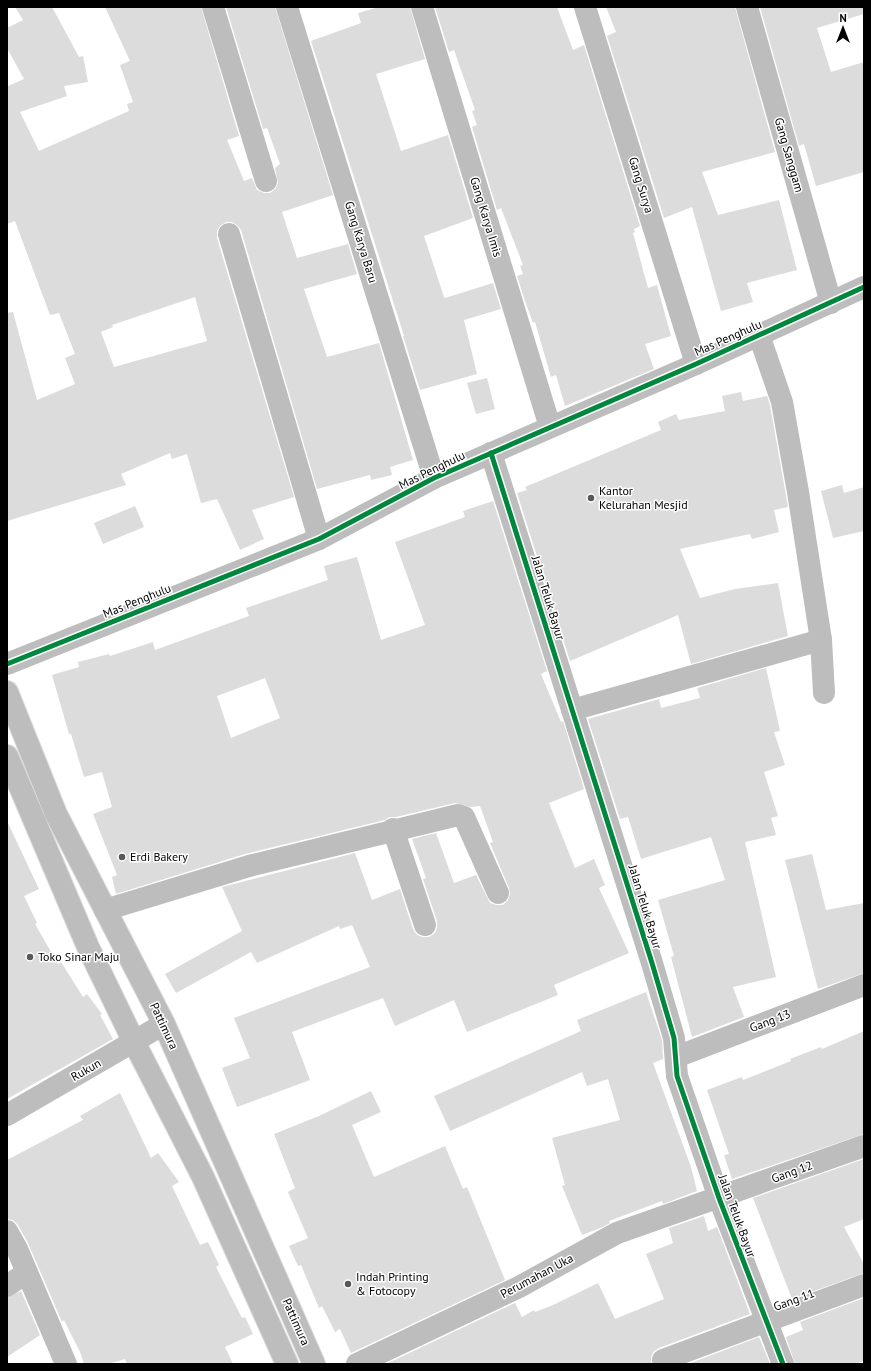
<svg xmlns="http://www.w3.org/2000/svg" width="871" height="1371" viewBox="0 0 871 1371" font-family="'PT Sans',sans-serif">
<rect width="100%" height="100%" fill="#fff"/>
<g fill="#dcdcdc" fill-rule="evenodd">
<path d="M 15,7 L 52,7 L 79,57 L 83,56 L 88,82 L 64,86 L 67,96 L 20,112 L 39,151 L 129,111 L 127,104 L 133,102 L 120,65 L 130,61 L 105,7 L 201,7 L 239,136 L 227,140 L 244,181 L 252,178 L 257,190 L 264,193 L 270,193 L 275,189 L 278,183 L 275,168 L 280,164 L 267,128 L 263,129 L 226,7 L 275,7 L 333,195 L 282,212 L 297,258 L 348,244 L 357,274 L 304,289 L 327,357 L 379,343 L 413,460 L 390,467 L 392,475 L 371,480 L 370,475 L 317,489 L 241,230 L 237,225 L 232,222 L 226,222 L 220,226 L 217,231 L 217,238 L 294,497 L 252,510 L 264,539 L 240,550 L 217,499 L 201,503 L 187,454 L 172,459 L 170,453 L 121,474 L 126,485 L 7,521 L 7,313 L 13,312 L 37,400 L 75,384 L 65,358 L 75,354 L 59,313 L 50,315 L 15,221 L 7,224 L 7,84 L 8,86 L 24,79 L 7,48 L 7,28 L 23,20 ZM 195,297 L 207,341 L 114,367 L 101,332 L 113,327 L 112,325 Z"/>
<polygon points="379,7 410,7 425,59 376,74 401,151 448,135 473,218 424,236 444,297 445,298 493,283 501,309 464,320 477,374 420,390 403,336 404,336 311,41 361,23 358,13"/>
<polygon points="435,7 557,7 573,50 584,45 640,226 634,229 635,232 633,233 648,288 657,285 671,336 645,344 654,369 565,406 556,375 551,377 535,322 533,323 525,301 517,276 523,274 520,266 523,265 501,208 497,210 472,127 477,125 472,111 475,110 454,50 449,52"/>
<polygon points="606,7 735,7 775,152 702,172 718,215 779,200 797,270 747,283 753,302 721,311 692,207 664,218 607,36 616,32"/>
<polygon points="760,7 864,7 864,14 817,28 831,72 864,62 864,172 816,186 804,144 799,146"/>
<polygon points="487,378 495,409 476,414 467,383"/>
<polygon points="741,392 743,401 767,396 770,405 788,507 774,510 779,532 752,539 750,534 680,549 700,598 735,589 778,583 788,636 691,664 678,615 570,661 517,493 527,490 525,487 661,430 658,422 676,414 679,420 725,411 722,396"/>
<polygon points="842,485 844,493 864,487 864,531 833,538 821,491"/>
<path d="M 493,501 L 547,671 L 541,674 L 561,722 L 563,721 L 584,789 L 549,803 L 575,868 L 594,859 L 605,885 L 599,888 L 629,953 L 554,985 L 558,995 L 467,1032 L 454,1000 L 395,1026 L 383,998 L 292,1032 L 310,1080 L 237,1107 L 222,1068 L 250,1058 L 234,1018 L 370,967 L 352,925 L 340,929 L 339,926 L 257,963 L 251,952 L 176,993 L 165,974 L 242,931 L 222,887 L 355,853 L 372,900 L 400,889 L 413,929 L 416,934 L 422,937 L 429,937 L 435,933 L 437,928 L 437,921 L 423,879 L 426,878 L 412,839 L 436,833 L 454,883 L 476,875 L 490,903 L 496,905 L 503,905 L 508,900 L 510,894 L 509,888 L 490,843 L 493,842 L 480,806 L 471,807 L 455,803 L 396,817 L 389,817 L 385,820 L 245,854 L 116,894 L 112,877 L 117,875 L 93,814 L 112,807 L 102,772 L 84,777 L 71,734 L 69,734 L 52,675 L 79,667 L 78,662 L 109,654 L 110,656 L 153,642 L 155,650 L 249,616 L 246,608 L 328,580 L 324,566 L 357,557 L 381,640 L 425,625 L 395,542 L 465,517 L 463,511 ZM 265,678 L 280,718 L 231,738 L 217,696 Z"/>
<polygon points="135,506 144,527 103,544 94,523"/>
<polygon points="766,668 780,731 774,732 785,765 764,772 778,816 771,818 776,835 745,842 776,977 733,987 744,1017 692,1037 671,957 674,956 658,900 725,880 711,837 641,859 628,817 620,819 588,719 659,699 661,708 700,698 697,688"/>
<polygon points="7,821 39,889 24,896 37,923 35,924 58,964 61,962 83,997 87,994 102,1014 100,1015 113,1039 7,1099"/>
<polygon points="812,854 826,910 864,903 864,973 818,989 785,860"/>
<polygon points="646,992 662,1040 663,1059 653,1063 691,1167 697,1191 663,1204 662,1201 609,1221 610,1223 603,1227 582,1235 562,1186 565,1185 552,1138 620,1120 608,1079 587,1086 582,1072 450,1131 434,1096 581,1031 577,1020"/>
<polygon points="864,1031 864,1134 732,1179 724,1155 729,1154 707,1090 742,1077 743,1080 791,1061 790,1059 821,1047 822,1049"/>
<polygon points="371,1091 381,1112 352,1125 374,1177 445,1146 463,1189 467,1187 505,1280 351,1353 340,1329 335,1332 322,1306 319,1308 301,1265 298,1266 289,1246 308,1238 288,1192 295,1188 274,1134 319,1116"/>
<polygon points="120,1093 151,1158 158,1153 179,1182 172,1186 200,1245 208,1242 219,1265 216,1267 242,1318 245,1317 253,1334 225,1347 233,1364 127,1364 125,1359 108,1364 84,1364 80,1352 64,1320 62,1322 28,1243 18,1225 13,1220 7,1219 7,1160 83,1120 80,1116"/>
<polygon points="864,1159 864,1219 844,1227 864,1264 864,1273 792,1299 753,1198"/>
<polygon points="704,1216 708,1231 717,1227 750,1314 659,1348 653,1352 651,1358 651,1364 386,1364 515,1303 522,1317 534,1310 535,1312 553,1305 598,1283 615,1319 664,1299 646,1254 673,1243 669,1228"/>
<polygon points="21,1291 40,1335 7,1357 7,1298"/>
<polygon points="864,1298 864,1361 855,1364 795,1364 786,1337 803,1330 800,1322"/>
<polygon points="759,1337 770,1364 688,1364"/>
</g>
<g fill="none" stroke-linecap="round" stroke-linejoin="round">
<defs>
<g id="primary">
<polyline points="7,692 56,814 164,1024 314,1364"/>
<polyline points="7,756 88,947 134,1042 203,1177 287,1364"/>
</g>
</defs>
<use href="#primary" stroke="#dbdbdb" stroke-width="24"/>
<g stroke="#bdbdbd" stroke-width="22">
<polyline points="213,7 266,181"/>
<polyline points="287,7 434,478"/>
<polyline points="422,7 550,427"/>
<polyline points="585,7 696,364"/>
<polyline points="747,7 831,303"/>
<polyline points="229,234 319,539"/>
<polyline points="759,335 782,402 798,492 821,640 824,693"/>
<polyline points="491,453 652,963 674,1038 677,1076 719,1198 783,1364"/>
<polyline points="572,710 821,640"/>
<polyline points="393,829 425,925"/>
<polyline points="105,910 249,866 458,815 464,817 498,893"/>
<polyline points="676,1057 864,985"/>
<polyline points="7,1231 17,1249 66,1364"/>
<polyline points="7,1286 26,1273"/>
<polyline points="663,1360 864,1285"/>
<polyline points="357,1364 519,1287 617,1233 864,1146"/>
</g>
<g stroke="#bdbdbd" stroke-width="22">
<polyline points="7,664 319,539 434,478 696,364 864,287"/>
<polyline points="7,1115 164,1024"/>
</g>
<use href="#primary" stroke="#bdbdbd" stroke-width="22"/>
<defs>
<g id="cycleway">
<polyline points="491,453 652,963 674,1038 677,1076 719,1198 783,1364"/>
<polyline points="7,664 319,539 434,478 696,364 864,287"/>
</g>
</defs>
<use href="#cycleway" stroke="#fff" stroke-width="8"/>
<use href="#cycleway" stroke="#00873e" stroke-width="5"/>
</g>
<g fill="#595959" stroke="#fff" stroke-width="1.5">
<circle cx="591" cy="498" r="4"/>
<circle cx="122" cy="857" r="4"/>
<circle cx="30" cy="957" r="4"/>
<circle cx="348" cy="1284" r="4"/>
</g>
<g text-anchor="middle" stroke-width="3" stroke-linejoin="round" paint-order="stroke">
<g font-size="12" fill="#000" stroke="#fff">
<text transform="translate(789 155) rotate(74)" y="4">Gang Sanggam</text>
<text transform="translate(641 185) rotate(73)" y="4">Gang Surya</text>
<text transform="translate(486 217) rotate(73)" y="4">Gang Karya Imis</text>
<text transform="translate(361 242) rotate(73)" y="4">Gang Karya Baru</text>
<text transform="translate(728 338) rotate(-24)" y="4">Mas Penghulu</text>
<text transform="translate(432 470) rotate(-26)" y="4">Mas Penghulu</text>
<text transform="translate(548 598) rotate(73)" y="4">Jalan Teluk Bayur</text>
<text transform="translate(137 601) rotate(-22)" y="4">Mas Penghulu</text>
<text transform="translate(645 907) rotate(73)" y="4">Jalan Teluk Bayur</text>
<text transform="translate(770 1021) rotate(-21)" y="4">Gang 13</text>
<text transform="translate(164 1026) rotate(65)" y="4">Pattimura</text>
<text transform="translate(86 1070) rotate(-30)" y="4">Rukun</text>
<text transform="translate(792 1172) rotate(-20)" y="4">Gang 12</text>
<text transform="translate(737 1216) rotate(70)" y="4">Jalan Teluk Bayur</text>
<text transform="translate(537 1276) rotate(-28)" y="4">Perumahan Uka</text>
<text transform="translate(794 1300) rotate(-20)" y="4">Gang 11</text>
<text transform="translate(296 1322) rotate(66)" y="4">Pattimura</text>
</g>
<g font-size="12" fill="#000" stroke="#fff" text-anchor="start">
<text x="599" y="495">Kantor<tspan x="599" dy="14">Kelurahan Mesjid</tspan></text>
<text x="130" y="861">Erdi Bakery</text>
<text x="38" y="961">Toko Sinar Maju</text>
<text x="356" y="1281">Indah Printing<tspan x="356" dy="14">&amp; Fotocopy</tspan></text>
</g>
</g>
<rect width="871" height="1371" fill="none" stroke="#000000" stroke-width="16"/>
<g transform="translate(843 28)" stroke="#ffffff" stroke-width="3" paint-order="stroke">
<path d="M0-3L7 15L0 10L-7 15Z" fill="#000000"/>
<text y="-6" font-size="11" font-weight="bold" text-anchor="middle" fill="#000000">N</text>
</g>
</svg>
